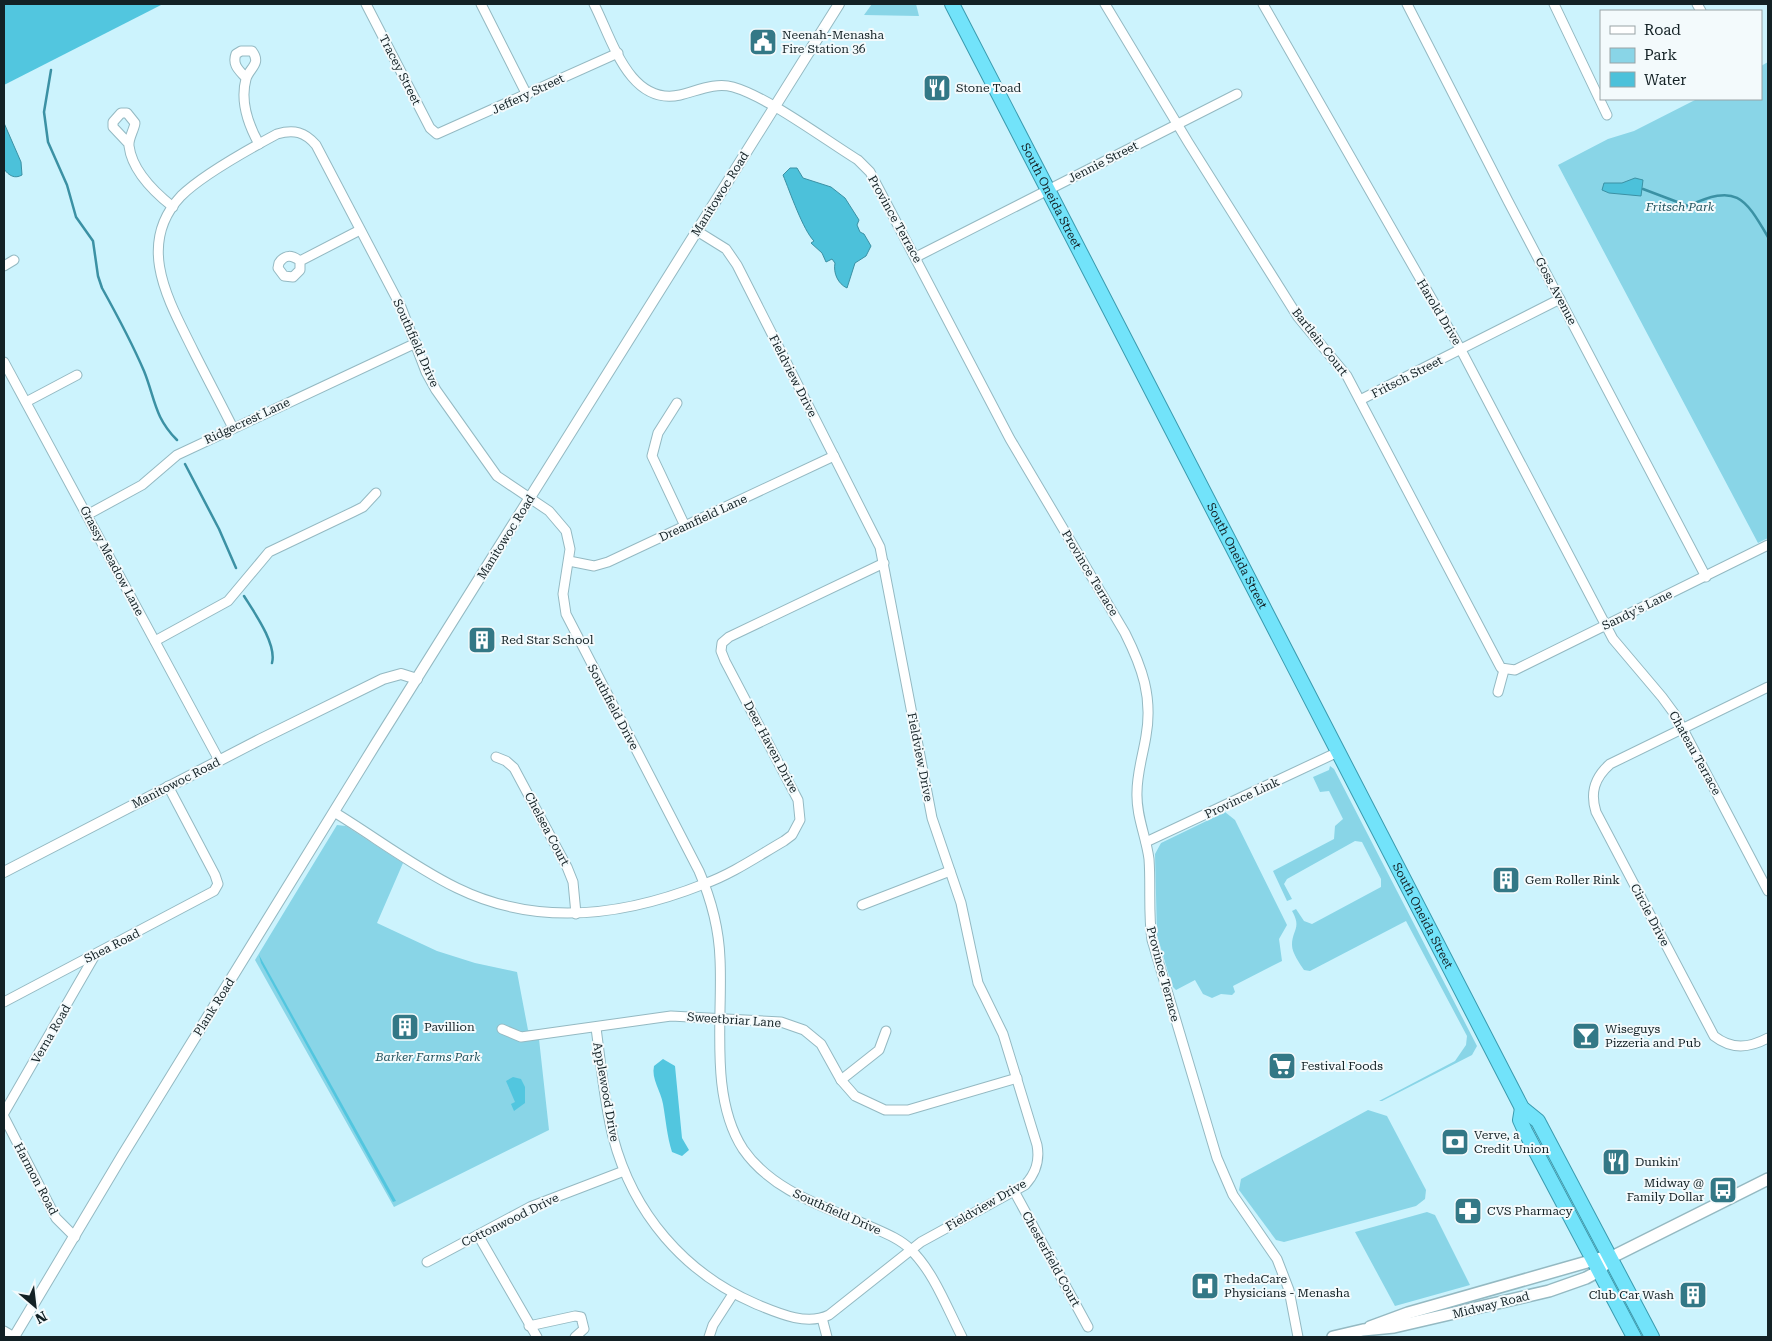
<svg xmlns="http://www.w3.org/2000/svg" width="1772" height="1341" viewBox="0 0 1772 1341" font-family="'Roboto Serif',serif">
<rect width="100%" height="100%" fill="#ccf3fd"/>
<g fill="#89d5e7">
<polygon points="872,4 916,4 919,16 864,15"/>
<polygon points="1768,62 1768,538 1758,543 1558,165 1608,139 1634,131 1697,99 1761,99 1761,66"/>
<path d="M 1330,766 L 1334,769 L 1477,1046 L 1472,1055 L 1382,1101 L 1379,1101 L 1455,1061 L 1466,1045 L 1467,1036 L 1406,921 L 1310,971 L 1304,970 C 1300,964 1292,953 1292,945 C 1292,930 1302,928 1292,911 L 1296,909 L 1304,921 L 1312,924 L 1381,887 L 1381,879 L 1362,842 L 1355,841 L 1287,879 L 1284,884 L 1292,899 L 1287,901 L 1273,871 L 1334,839 L 1335,826 L 1343,819 L 1329,791 L 1320,792 L 1313,777 L 1329,770 Z"/>
<polygon points="1225,812 1235,820 1287,925 1279,939 1282,961 1233,986 1235,992 1232,995 1221,994 1212,998 1203,994 1195,980 1176,990 1172,986 1157,935 1155,854 1161,843"/>
<polygon points="337,825 346,826 403,863 377,923 437,951 475,963 517,972 528,1030 538,1030 549,1130 394,1207 255,960"/>
<polygon points="1368,1110 1387,1116 1426,1190 1425,1199 1416,1206 1284,1242 1276,1240 1239,1190 1241,1179"/>
<polygon points="1427,1212 1435,1215 1470,1285 1395,1306 1355,1232"/>
</g>
<g fill="#52c6df">
<polygon points="4,4 163,4 4,85"/>
<polygon points="259,955 396,1201 393,1202 261,963"/>
<path d="M 663,1059 L 675,1066 L 682,1138 L 689,1150 L 682,1156 L 672,1152 C 667,1136 666,1121 663,1104 C 661,1091 651,1079 654,1066 Z"/>
<polygon points="513,1077 521,1079 525,1087 525,1103 514,1111 511,1104 515,1102 506,1081"/>
</g>
<g fill="#4cc1da" stroke="#3b91a4">
<path d="M 4,123 L 21,162 L 22,175 C 15,179 9,176 4,169 Z"/>
<path d="M 790,168 L 797,168 L 803,178 L 831,187 L 845,198 L 859,220 L 857,225 L 860,232 L 864,234 L 871,246 L 866,256 L 855,263 L 847,288 C 838,284 833,273 835,263 L 832,259 L 826,262 L 822,253 L 811,243 L 814,241 C 803,230 790,192 783,175 Z"/>
<polygon points="1635,178 1643,180 1641,196 1609,193 1602,190 1604,183 1622,183"/>
</g>
<g fill="none" stroke-linecap="round" stroke-linejoin="round">
<g stroke="#3b91a4" stroke-width="2.5">
<path d="M 51,70 L 44,112 L 48,142 L 67,185 L 76,217 L 93,241 L 98,276 L 102,288 C 117,315 132,343 144,371 C 155,398 154,417 177,440"/>
<path d="M 1643,189 L 1688,206 C 1736,184 1744,196 1768,237"/>
<polyline points="185,464 219,529 236,568"/>
<path d="M 244,596 C 254,612 277,644 272,663"/>
</g>
<defs>
<g id="minor">
<polyline points="366,4 430,128 437,134 618,53"/>
<polyline points="481,4 527,95"/>
<path d="M 594,4 C 612,39 629,106 680,95 C 697,91 715,82 733,87 C 768,97 824,139 858,160 L 870,172 L 1010,439 L 1125,633 C 1142,667 1153,697 1146,736 C 1143,755 1137,773 1137,792 C 1136,816 1146,836 1149,859 C 1151,886 1148,913 1152,940 L 1217,1158 L 1233,1195 L 1277,1259 L 1289,1290 L 1298,1337"/>
<polyline points="1105,4 1188,142 1298,317 1347,376 1501,668 1515,670 1768,545"/>
<polyline points="1263,4 1461,350 1613,639 1662,697 1676,716 1768,891"/>
<polyline points="1407,4 1508,201 1706,577"/>
<polyline points="1554,4 1607,115"/>
<polyline points="1697,4 1701,11"/>
<path d="M 246,78 C 239,70 232,65 236,54 L 241,51 L 252,51 C 262,64 249,68 246,79 C 240,101 249,126 259,144"/>
<path d="M 129,144 L 113,127 L 113,122 L 121,113 L 127,113 L 135,123 C 134,130 128,139 129,146 C 132,170 154,192 173,207"/>
<polyline points="916,257 1237,94"/>
<path d="M 300,261 L 300,270 L 293,277 L 284,276 L 278,268 L 279,263 C 285,254 292,255 300,261 L 360,230"/>
<polyline points="4,266 14,260"/>
<polyline points="4,362 219,760"/>
<polyline points="1360,400 1560,299"/>
<polyline points="26,402 77,375"/>
<polyline points="677,403 658,433 652,456 685,526"/>
<path d="M 233,428 C 220,402 206,376 193,350 C 169,301 135,245 181,196 C 201,176 251,148 277,134 C 294,129 305,132 316,145 L 401,307 L 426,372 L 436,390 L 497,476 L 549,511 L 566,531 L 570,549 L 563,594 L 566,614 L 699,871 C 711,899 719,929 720,959 C 723,1018 709,1097 743,1149 C 772,1191 823,1206 867,1225 C 882,1232 899,1238 910,1249 C 934,1272 947,1308 962,1337"/>
<polyline points="87,515 142,485 177,455 416,343"/>
<polyline points="569,561 594,566 608,562 834,456"/>
<polyline points="155,641 228,601 269,552 353,512 363,507 376,493"/>
<path d="M 1768,687 L 1610,764 C 1594,778 1590,793 1596,812 L 1714,1036 C 1732,1050 1749,1048 1768,1038"/>
<polyline points="1498,692 1504,670"/>
<polyline points="496,757 506,761 514,768 567,867 573,882 576,914"/>
<path d="M 334,812 C 375,837 414,867 457,888 C 537,927 624,916 704,884 C 732,874 758,856 784,841 L 792,835 L 800,820 L 798,800 L 725,661 L 721,651 L 722,643 L 729,637 L 884,563"/>
<polyline points="1146,842 1338,752"/>
<polyline points="862,905 950,871"/>
<polyline points="4,1002 214,891 218,884 215,875 168,786"/>
<path d="M 596,1028 C 601,1064 604,1101 613,1137 C 633,1213 684,1273 756,1304 C 778,1313 806,1326 829,1315 L 921,1242 L 1025,1185 C 1036,1173 1040,1161 1037,1145 L 1003,1034 L 978,983 L 961,903 L 932,818 L 880,547 L 737,265 L 726,249 L 697,231"/>
<polyline points="502,1029 521,1037 671,1016 781,1022 804,1030 821,1044 841,1080 855,1096 885,1110 908,1110 1017,1078"/>
<polyline points="841,1080 879,1050 886,1031"/>
<polyline points="4,1113 95,955"/>
<polyline points="4,1117 56,1218 75,1237"/>
<polyline points="1014,1191 1088,1327"/>
<polyline points="478,1235 537,1337"/>
<polyline points="427,1262 530,1207 624,1171"/>
<polyline points="822,1318 827,1337"/>
<polyline points="529,1326 575,1316 581,1317 584,1329 575,1337"/>
<polyline points="4,1331 14,1337"/>
<polyline points="709,1337 713,1325 733,1294"/>
</g>
<g id="tertiary">
<polyline points="4,872 261,739 383,679 401,674 417,679"/>
<polyline points="14,1337 122,1156 375,745 839,4"/>
</g>
<g id="secondary">
<polyline points="1370,1327 1408,1313 1601,1258"/>
<polyline points="1333,1337 1363,1330 1394,1327 1549,1291 1586,1278 1599,1271 1610,1258 1768,1179"/>
</g>
<g id="trunk">
<path id="s1" d="M 952,4 L 1522,1108 L 1538,1121 L 1652,1337"/>
<polyline points="1522,1108 1520,1120 1525,1131 1634,1337"/>
</g>
</defs>
<use href="#minor" stroke="#94b9c2" stroke-width="11"/>
<use href="#tertiary" stroke="#94b9c2" stroke-width="12"/>
<use href="#secondary" stroke="#94b9c2" stroke-width="14"/>
<use href="#trunk" stroke="#3a9baf" stroke-width="16"/>
<use href="#minor" stroke="#fff" stroke-width="9"/>
<use href="#tertiary" stroke="#fff" stroke-width="10"/>
<use href="#secondary" stroke="#fff" stroke-width="11"/>
<use href="#trunk" stroke="#72e3fa" stroke-width="14"/>
</g>
<defs>
<symbol id="civic-square" viewBox="-11 -11 22 22"><rect x="-9" y="-9" width="18" height="18" rx="4" fill="#337886" stroke="#f3fafc"/><path d="M-.6-6.5H3V-4.5H.6V-3L4-1V1h2V6H-6V1h2V-1L-.6-3ZM-1.2 2.5V6h2.4V2.5Z" fill="#fff"/></symbol>
<symbol id="restaurant-square" viewBox="-11 -11 22 22"><rect x="-9" y="-9" width="18" height="18" rx="4" fill="#337886" stroke="#f3fafc"/><path d="M-5-6h1v4h1v-4h1v4h1v-4h1v5L-1.5 .5V6h-2V.5L-5-1ZM5-6V6H3V1.5H1.5Q1.5-4 5-6Z" fill="#fff"/></symbol>
<symbol id="building-square" viewBox="-11 -11 22 22"><rect x="-9" y="-9" width="18" height="18" rx="4" fill="#337886" stroke="#f3fafc"/><path d="M-4-6H4V6H1V3H-1V6H-4ZM-2.5-4.3h1.7v1.8h-1.7ZM.8-4.3h1.7v1.8H.8ZM-2.5-1h1.7V.8h-1.7ZM.8-1h1.7V.8H.8Z" fill="#fff"/></symbol>
<symbol id="bar-square" viewBox="-11 -11 22 22"><rect x="-9" y="-9" width="18" height="18" rx="4" fill="#337886" stroke="#f3fafc"/><path d="M-6-5H6L.8 .8V4.5H3.5V6h-7V4.5H-.8V.8Z" fill="#fff"/></symbol>
<symbol id="supermarket-square" viewBox="-11 -11 22 22"><rect x="-9" y="-9" width="18" height="18" rx="4" fill="#337886" stroke="#f3fafc"/><path d="M-6-5.5h2.5l.6 2H6L4.5 2H-2.5L-4.4-4H-6ZM-1.5 3.2a1.3 1.3 0 1 0 .1 0ZM3 3.2a1.3 1.3 0 1 0 .1 0Z" fill="#fff"/></symbol>
<symbol id="bank-square" viewBox="-11 -11 22 22"><rect x="-9" y="-9" width="18" height="18" rx="4" fill="#337886" stroke="#f3fafc"/><path d="M-6-4H6V4H-6ZM0-2.3a2.3 2.3 0 1 0 0 4.6a2.3 2.3 0 1 0 0-4.6Z" fill="#fff"/></symbol>
<symbol id="bus-square" viewBox="-11 -11 22 22"><rect x="-9" y="-9" width="18" height="18" rx="4" fill="#337886" stroke="#f3fafc"/><path d="M-5-6H5V4H4V6H2V4H-2V6H-4V4H-5ZM-3.5-4V0h7V-4ZM-3.5 1.2v1.5H-2V1.2ZM2 1.2v1.5H3.5V1.2Z" fill="#fff"/></symbol>
<symbol id="pharmacy-square" viewBox="-11 -11 22 22"><rect x="-9" y="-9" width="18" height="18" rx="4" fill="#337886" stroke="#f3fafc"/><path d="M-2-6h4v4h4v4h-4v4h-4v-4h-4v-4h4Z" fill="#fff"/></symbol>
<symbol id="hospital-square" viewBox="-11 -11 22 22"><rect x="-9" y="-9" width="18" height="18" rx="4" fill="#337886" stroke="#f3fafc"/><path d="M-5-5h3v3.5h4V-5h3V5h-3V1.5h-4V5h-3Z" fill="#fff"/></symbol>
</defs>
<g fill-rule="evenodd">
<use href="#civic-square" x="747" y="26" width="32" height="32"/>
<use href="#restaurant-square" x="921" y="72" width="32" height="32"/>
<use href="#building-square" x="466" y="624" width="32" height="32"/>
<use href="#building-square" x="1490" y="864" width="32" height="32"/>
<use href="#building-square" x="389" y="1011" width="32" height="32"/>
<use href="#bar-square" x="1570" y="1020" width="32" height="32"/>
<use href="#supermarket-square" x="1266" y="1050" width="32" height="32"/>
<use href="#bank-square" x="1439" y="1126" width="32" height="32"/>
<use href="#restaurant-square" x="1600" y="1146" width="32" height="32"/>
<use href="#bus-square" x="1707" y="1174" width="32" height="32"/>
<use href="#pharmacy-square" x="1452" y="1195" width="32" height="32"/>
<use href="#hospital-square" x="1189" y="1270" width="32" height="32"/>
<use href="#building-square" x="1677" y="1279" width="32" height="32"/>
</g>
<g text-anchor="middle" stroke-width="4" stroke-linejoin="round" paint-order="stroke">
<g font-size="12" fill="#132125" stroke="#f3fafc" text-anchor="start">
<text x="782" y="39">Neenah-Menasha<tspan x="782" dy="14">Fire Station 36</tspan></text>
<text x="956" y="92">Stone Toad</text>
<text x="501" y="644">Red Star School</text>
<text x="1525" y="884">Gem Roller Rink</text>
<text x="424" y="1031">Pavillion</text>
<text x="1605" y="1033">Wiseguys<tspan x="1605" dy="14">Pizzeria and Pub</tspan></text>
<text x="1301" y="1070">Festival Foods</text>
<text x="1474" y="1139">Verve, a<tspan x="1474" dy="14">Credit Union</tspan></text>
<text x="1635" y="1166">Dunkin'</text>
<text x="1704" y="1187" text-anchor="end">Midway @<tspan x="1704" dy="14">Family Dollar</tspan></text>
<text x="1487" y="1215">CVS Pharmacy</text>
<text x="1224" y="1283">ThedaCare<tspan x="1224" dy="14">Physicians - Menasha</tspan></text>
<text x="1674" y="1299" text-anchor="end">Club Car Wash</text>
</g>
<g font-size="12" fill="#132125" stroke="#f3fafc">
<text transform="translate(400 70) rotate(63)" y="4">Tracey Street</text>
<text transform="translate(528 94) rotate(-25)" y="4">Jeffery Street</text>
<text transform="translate(1103 162) rotate(-27)" y="4">Jennie Street</text>
<text transform="translate(720 194) rotate(-58)" y="4">Manitowoc Road</text>
<text dy="4" stroke="none"><textPath href="#s1" startOffset="216">South Oneida Street</textPath></text>
<text transform="translate(895 219) rotate(61)" y="4">Province Terrace</text>
<text transform="translate(1556 291) rotate(62)" y="4">Goss Avenue</text>
<text transform="translate(1439 312) rotate(59)" y="4">Harold Drive</text>
<text transform="translate(1320 342) rotate(52)" y="4">Bartlein Court</text>
<text transform="translate(416 343) rotate(66)" y="4">Southfield Drive</text>
<text transform="translate(793 376) rotate(63)" y="4">Fieldview Drive</text>
<text transform="translate(1407 377) rotate(-27)" y="4">Fritsch Street</text>
<text transform="translate(247 421) rotate(-25)" y="4">Ridgecrest Lane</text>
<text transform="translate(703 518) rotate(-25)" y="4">Dreamfield Lane</text>
<text transform="translate(506 537) rotate(-58)" y="4">Manitowoc Road</text>
<text dy="4" stroke="none"><textPath href="#s1" startOffset="621">South Oneida Street</textPath></text>
<text transform="translate(112 561) rotate(62)" y="4">Grassy Meadow Lane</text>
<text transform="translate(1090 573) rotate(59)" y="4">Province Terrace</text>
<text transform="translate(1637 610) rotate(-26)" y="4">Sandy's Lane</text>
<text transform="translate(613 707) rotate(62)" y="4">Southfield Drive</text>
<text transform="translate(771 747) rotate(62)" y="4">Deer Haven Drive</text>
<text transform="translate(1695 753) rotate(61)" y="4">Chateau Terrace</text>
<text transform="translate(920 757) rotate(79)" y="4">Fieldview Drive</text>
<text transform="translate(176 783) rotate(-27)" y="4">Manitowoc Road</text>
<text transform="translate(1242 798) rotate(-25)" y="4">Province Link</text>
<text transform="translate(547 829) rotate(62)" y="4">Chelsea Court</text>
<text transform="translate(1650 915) rotate(62)" y="4">Circle Drive</text>
<text dy="4" stroke="none"><textPath href="#s1" startOffset="1026">South Oneida Street</textPath></text>
<text transform="translate(112 946) rotate(-27)" y="4">Shea Road</text>
<text transform="translate(1163 974) rotate(75)" y="4">Province Terrace</text>
<text transform="translate(214 1007) rotate(-58)" y="4">Plank Road</text>
<text transform="translate(734 1020) rotate(4)" y="4">Sweetbriar Lane</text>
<text transform="translate(51 1034) rotate(-60)" y="4">Verna Road</text>
<text transform="translate(606 1092) rotate(80)" y="4">Applewood Drive</text>
<text transform="translate(36 1179) rotate(62)" y="4">Harmon Road</text>
<text transform="translate(986 1205) rotate(-30)" y="4">Fieldview Drive</text>
<text transform="translate(837 1212) rotate(24)" y="4">Southfield Drive</text>
<text transform="translate(510 1220) rotate(-26)" y="4">Cottonwood Drive</text>
<text transform="translate(1051 1259) rotate(61)" y="4">Chesterfield Court</text>
<text transform="translate(1491 1305) rotate(-14)" y="4">Midway Road</text>
</g>
<g font-size="12" font-style="italic" fill="#23545f" stroke="#f3fafc">
<text x="1680" y="211">Fritsch Park</text>
<text x="428" y="1061">Barker Farms Park</text>
</g>
</g>
<rect width="1772" height="1341" fill="none" stroke="#132125" stroke-width="10"/>
<rect x="1600" y="10" width="162" height="90" fill="#f3fafc" stroke="#99a3a6"/>
<rect x="1610" y="26" width="25" height="8" fill="#ffffff" stroke="#99a3a6"/>
<text x="1644" y="35" font-size="15" fill="#132125">Road</text>
<rect x="1610" y="48" width="25" height="15" fill="#89d5e7" stroke="#99a3a6"/>
<text x="1644" y="60" font-size="15" fill="#132125">Park</text>
<rect x="1610" y="72" width="25" height="15" fill="#4cc1da" stroke="#99a3a6"/>
<text x="1644" y="85" font-size="15" fill="#132125">Water</text>
<g transform="translate(35 1306) rotate(152)" stroke="#f3fafc" stroke-width="4" paint-order="stroke">
<path d="M0-4L9 19L0 12L-9 19Z" fill="#132125"/>
<text y="-8" font-size="14" font-weight="bold" text-anchor="middle" fill="#132125">N</text>
</g>
</svg>
